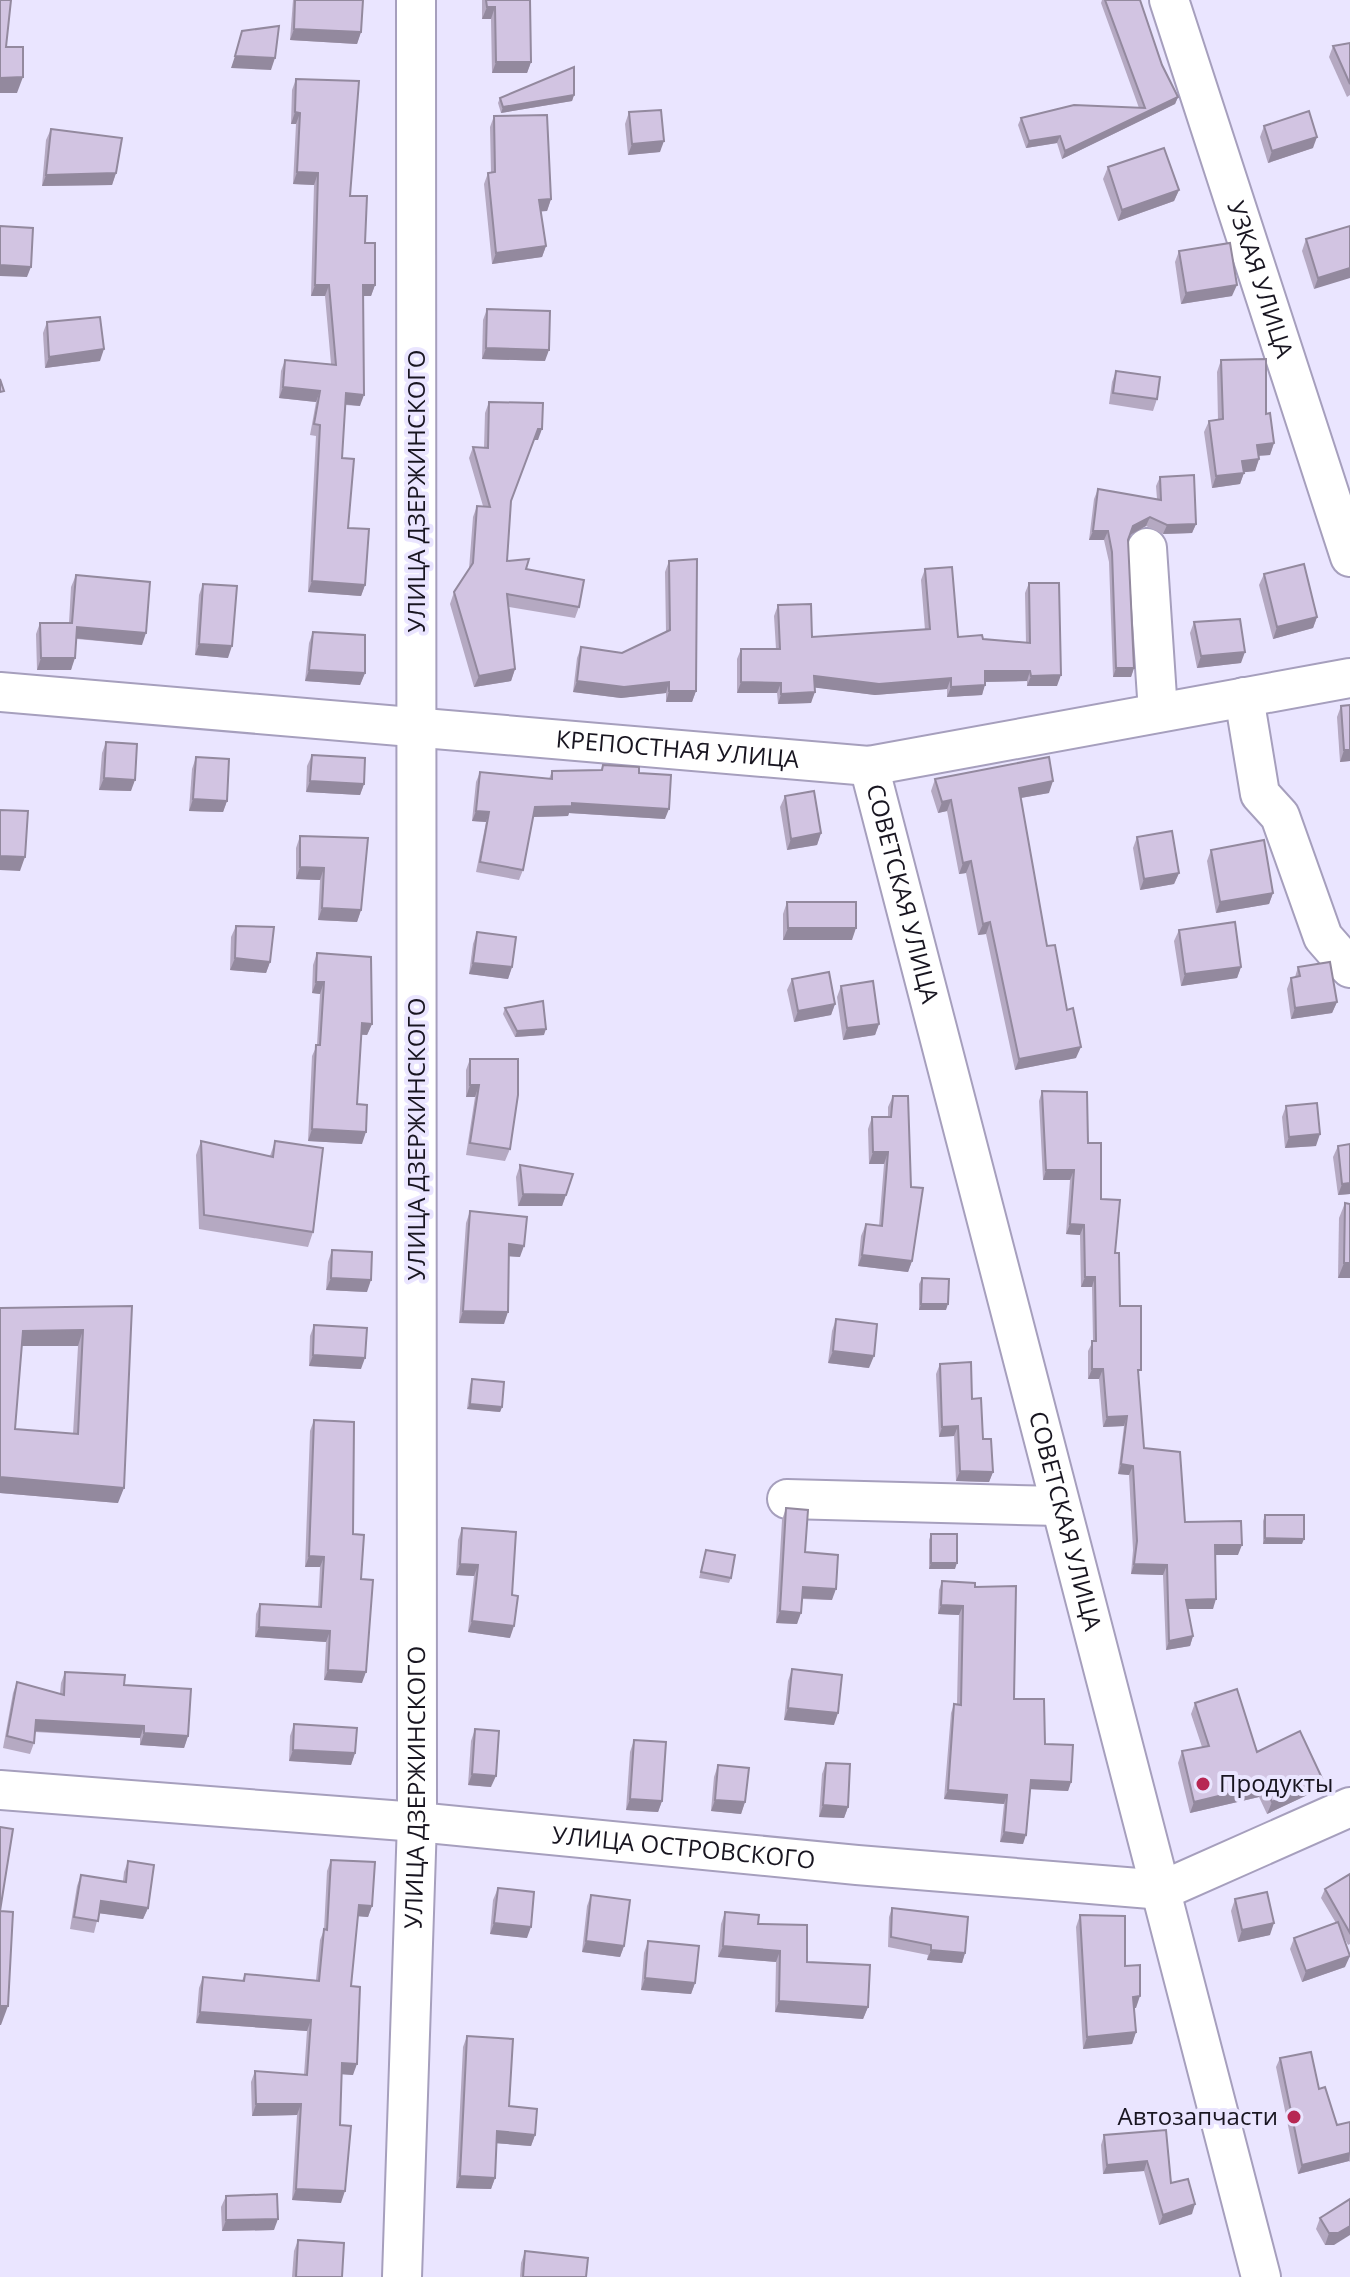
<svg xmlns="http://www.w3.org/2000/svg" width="1350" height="2277" viewBox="0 0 1350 2277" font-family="'Open Sans',sans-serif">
<rect width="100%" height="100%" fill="#eae5ff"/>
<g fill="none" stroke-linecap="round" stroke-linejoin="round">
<defs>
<g id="minor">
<path id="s1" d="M 1169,0 L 1350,557"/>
<polyline points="1147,548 1158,712"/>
<path id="s2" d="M 0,692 L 869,766 L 1350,678"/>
<polyline points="1244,697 1260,794 1280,816 1323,937 1350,968"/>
<path id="s3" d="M 869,766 L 1261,2277"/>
<polyline points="787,1499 1059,1506"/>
<path id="s4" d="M 0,1790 L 417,1822 L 857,1865 L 1163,1890 L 1350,1807"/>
<path id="s5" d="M 402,2277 L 417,1822 L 416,0"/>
</g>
</defs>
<use href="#minor" stroke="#a69fbd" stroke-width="42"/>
<use href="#minor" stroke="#fff" stroke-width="38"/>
</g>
<g fill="#b5a9c2" fill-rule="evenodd">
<polygon points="293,0 363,0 361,32 357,44 290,40"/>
<polygon points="482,0 530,0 531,62 527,73 492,73 491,19 482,19"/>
<polygon points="1102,0 1140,0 1162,65 1178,97 1175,104 1062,159 1057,143 1026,148 1018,125 1021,118 1139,108 1101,3"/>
<polygon points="1350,43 1350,95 1347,97 1329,57 1333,46"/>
<polygon points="296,79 350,196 365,243 375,285 371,296 364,296 360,406 345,405 342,458 348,528 365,585 361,596 308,592 316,436 310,435 316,402 279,398 281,371 285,360 331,364 325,296 311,296 314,185 293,184 296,124 291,124 292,90"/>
<polygon points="574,95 572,101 501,113 498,103 500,98"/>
<polygon points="629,112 660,152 628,155 625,124"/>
<polygon points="494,116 551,199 547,211 541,211 546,246 542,257 492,264 484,184 488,173 491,172 490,127"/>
<polygon points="1264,126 1313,148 1268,163 1260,137"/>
<polygon points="51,129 116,173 112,185 42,186 46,140"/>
<polygon points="1108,167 1179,190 1174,201 1118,221 1103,179"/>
<polygon points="1350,226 1314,289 1302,251 1306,239"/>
<polygon points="1179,251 1232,296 1181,304 1175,262"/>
<polygon points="487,309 545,361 482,359 483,320"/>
<polygon points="47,322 100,361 45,368 43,333"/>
<polygon points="1221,360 1266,414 1274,443 1270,455 1258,456 1259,459 1255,471 1244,472 1240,484 1212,488 1204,432 1209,421 1218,420 1217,372"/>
<polygon points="1116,371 1157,399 1153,411 1109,404 1112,382"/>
<polygon points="489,402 538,440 534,440 511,502 507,561 526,569 579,607 575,618 509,607 515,669 511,681 474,687 450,604 454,592 469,569 473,517 477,506 483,506 469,458 473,447 484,448 485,413"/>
<polygon points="1160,477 1196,524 1192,533 1163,534 1146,526 1130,535 1128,540 1134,668 1131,677 1113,677 1109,562 1104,540 1089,540 1094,499 1098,489 1157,499 1156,486"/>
<polygon points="669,561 696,691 692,702 666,702 666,693 621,698 573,692 577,658 581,647 622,653 666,632 665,572"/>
<polygon points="925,569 958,637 1026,643 1025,593 1029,583 1057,686 1027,686 1027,681 985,682 982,695 947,697 947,689 875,695 814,687 811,703 778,704 777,693 737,693 737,659 741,649 776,649 774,616 778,605 812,637 925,630 921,580"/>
<polygon points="1264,574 1317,617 1313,628 1273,639 1259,585"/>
<polygon points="76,575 142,645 77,639 71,670 37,670 36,634 40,623 69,623 71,587"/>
<polygon points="203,584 228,658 195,655 199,595"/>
<polygon points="1194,622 1241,663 1197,668 1190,633"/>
<polygon points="313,632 365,673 360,685 305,681 309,643"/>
<polygon points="1350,705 1350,761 1340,762 1337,717 1341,706"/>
<polygon points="106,742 131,791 99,790 102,753"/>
<polygon points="312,755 364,784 360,795 306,792 307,766"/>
<polygon points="196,757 227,801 223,812 189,811 192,769"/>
<polygon points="603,765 639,773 665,819 569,813 568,816 533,817 523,870 519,880 476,872 486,822 472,821 476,782 480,772 549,779 552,771 601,770"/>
<polygon points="935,779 1049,793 1021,798 1047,946 1076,1058 1015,1070 986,934 978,935 966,873 959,874 947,811 938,813 931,791"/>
<polygon points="785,796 821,833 817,845 787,850 780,807"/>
<polygon points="300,836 361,910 357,922 318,920 320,880 296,879 296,848"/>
<polygon points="1137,837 1179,873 1174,884 1140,890 1133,848"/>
<polygon points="1211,850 1273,893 1269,904 1216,913 1207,861"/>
<polygon points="787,902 852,940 783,940 783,914"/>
<polygon points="236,926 270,962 266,973 230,970 231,937"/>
<polygon points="1179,930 1241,967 1237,978 1181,986 1174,941"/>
<polygon points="477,932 512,967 508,979 469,974 473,944"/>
<polygon points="317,953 372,1024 367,1035 361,1035 357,1104 362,1144 308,1141 312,1056 317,1045 320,994 312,993 313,965"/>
<polygon points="1298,967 1337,1002 1332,1013 1291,1019 1287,989 1291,978 1295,977"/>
<polygon points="792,979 835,1004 831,1015 794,1022 787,990"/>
<polygon points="841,986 879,1024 875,1035 843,1040 837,997"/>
<polygon points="505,1008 544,1035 515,1037 503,1014"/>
<polygon points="470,1059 510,1149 505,1161 466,1155 475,1097 466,1097 466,1070"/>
<polygon points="1042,1091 1088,1143 1115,1253 1120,1306 1138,1378 1144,1448 1185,1522 1238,1555 1215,1555 1213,1609 1188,1609 1193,1636 1190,1646 1166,1650 1163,1575 1131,1574 1133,1550 1129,1475 1118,1474 1124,1426 1103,1427 1099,1379 1088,1379 1088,1351 1093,1341 1092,1287 1081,1287 1080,1235 1066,1234 1070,1180 1043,1180 1039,1101"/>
<polygon points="893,1096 912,1261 908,1272 858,1266 861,1236 866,1224 879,1226 884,1164 869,1164 868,1129 872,1117 888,1117 888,1107"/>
<polygon points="1286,1106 1316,1146 1285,1148 1282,1117"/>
<polygon points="201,1141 270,1156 275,1141 313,1232 308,1247 199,1229 196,1155"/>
<polygon points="1350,1144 1350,1194 1338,1195 1333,1157 1338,1146"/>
<polygon points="520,1165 573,1174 562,1206 518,1206 516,1177"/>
<polygon points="1345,1203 1350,1278 1338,1278 1339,1218"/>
<polygon points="470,1211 520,1257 509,1256 504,1324 459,1323 466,1223"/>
<polygon points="332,1250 367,1292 326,1290 328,1262"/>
<polygon points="922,1278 946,1310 919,1310 919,1284"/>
<path d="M 132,1306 L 118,1503 L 0,1493 L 0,1308 ZM 21,1346 L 78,1346 L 73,1434 L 15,1429 Z"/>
<polygon points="836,1319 869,1368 828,1363 832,1331"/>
<polygon points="314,1325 361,1369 309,1366 310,1336"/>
<polygon points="940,1364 972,1399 993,1472 989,1482 956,1481 954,1436 939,1437 936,1374"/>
<polygon points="472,1379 502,1407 500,1412 467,1409 470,1385"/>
<polygon points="314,1420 353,1534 361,1579 362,1683 324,1680 326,1642 255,1637 256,1614 260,1604 318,1607 320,1567 305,1567 310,1431"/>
<polygon points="786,1508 805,1552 832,1600 802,1599 797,1624 776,1623 782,1520"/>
<polygon points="1265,1515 1302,1544 1263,1544 1263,1521"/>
<polygon points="462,1528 510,1638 468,1632 474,1576 456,1575 458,1540"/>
<polygon points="931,1534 955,1569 929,1569 929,1540"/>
<polygon points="706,1550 731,1578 729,1583 699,1578"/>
<polygon points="942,1581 975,1587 1014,1699 1071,1782 1068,1791 1030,1789 1023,1844 1000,1842 1004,1804 944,1799 951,1713 954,1704 957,1704 959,1615 938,1614 939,1590"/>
<polygon points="792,1669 834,1725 784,1720 788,1681"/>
<polygon points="65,1672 124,1685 188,1736 184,1748 140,1745 140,1738 35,1732 34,1743 30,1754 3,1748 13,1693 17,1682 60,1694 61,1683"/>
<polygon points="1195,1703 1257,1752 1322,1778 1318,1790 1267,1814 1259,1797 1190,1813 1178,1763 1182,1751 1202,1747 1191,1714"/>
<polygon points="294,1724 355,1753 351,1765 289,1761 290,1736"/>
<polygon points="475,1729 491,1787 468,1785 471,1741"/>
<polygon points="634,1740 662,1801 658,1812 626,1810 630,1752"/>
<polygon points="826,1763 848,1807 844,1818 819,1817 822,1774"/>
<polygon points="718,1765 745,1802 741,1814 711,1811 714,1777"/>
<polygon points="331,1860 372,1906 368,1917 358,1916 351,1986 353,2075 342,2074 340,2125 341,2203 292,2200 297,2115 252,2116 251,2082 255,2071 304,2075 307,2031 196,2023 199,1988 203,1977 242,1981 245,1974 316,1980 320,1940 324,1930 327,1871"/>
<polygon points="128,1861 148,1908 143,1919 99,1913 94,1933 70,1929 77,1886 81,1875 123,1881 124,1872"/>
<polygon points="1350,1874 1350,1944 1348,1945 1342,1933 1345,1967 1302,1982 1290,1949 1294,1938 1336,1923 1321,1898 1325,1889"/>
<polygon points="498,1888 527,1938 490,1934 493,1900"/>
<polygon points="591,1895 624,1946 620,1957 582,1952 587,1906"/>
<polygon points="1235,1899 1270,1935 1238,1942 1231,1911"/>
<polygon points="892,1908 965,1953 962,1963 927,1960 928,1955 888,1947 889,1917"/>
<polygon points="725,1912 758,1924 868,2007 863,2019 775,2012 776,1962 718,1957 721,1924"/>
<polygon points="1080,1915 1125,1966 1136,2008 1134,2008 1136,2032 1132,2044 1083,2049 1076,1927"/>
<polygon points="648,1941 695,1983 691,1994 641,1990 644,1953"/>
<polygon points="467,2036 509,2106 535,2135 531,2146 497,2143 495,2178 491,2189 456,2188 463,2047"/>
<polygon points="1280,2058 1319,2089 1337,2125 1350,2122 1350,2162 1349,2161 1298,2174 1276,2067"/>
<polygon points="1166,2130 1171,2183 1192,2214 1159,2225 1144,2171 1103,2174 1101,2145 1104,2135"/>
<polygon points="226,2196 274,2230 222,2231 221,2207"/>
<polygon points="1350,2199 1334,2245 1325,2245 1316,2229 1320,2218"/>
<polygon points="298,2240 342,2277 292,2277 294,2251"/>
<polygon points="525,2251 586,2277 520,2277 521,2263"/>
</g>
<g fill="#93899e">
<polygon points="487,7 495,7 491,19 482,19"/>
<polygon points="294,29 361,32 357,44 290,40"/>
<polygon points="235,56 275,58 271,70 231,68"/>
<polygon points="496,62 531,62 527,73 492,73"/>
<polygon points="23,77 17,93 0,93 0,78"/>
<polygon points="574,95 572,101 501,113 503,107"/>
<polygon points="1178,97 1175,104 1062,159 1065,151"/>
<polygon points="295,112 300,113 296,124 291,124"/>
<polygon points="1060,136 1057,143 1026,148 1029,141"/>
<polygon points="1317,137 1313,148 1268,163 1272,151"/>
<polygon points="664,141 660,152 628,155 632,144"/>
<polygon points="297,172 318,173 314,185 293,184"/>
<polygon points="116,173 112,185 42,186 46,175"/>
<polygon points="1179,190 1174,201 1118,221 1122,210"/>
<polygon points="551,199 547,211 535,212 539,200"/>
<polygon points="546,246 542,257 492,264 496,253"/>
<polygon points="0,265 31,267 27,277 0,276"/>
<polygon points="1350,268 1350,278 1314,289 1318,278"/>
<polygon points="315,285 329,285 325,296 311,296"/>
<polygon points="363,285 375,285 371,296 359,296"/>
<polygon points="1237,285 1232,296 1181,304 1186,293"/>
<polygon points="486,348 549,350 545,361 482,359"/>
<polygon points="104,349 100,361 45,368 49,357"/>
<polygon points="283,387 320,391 316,402 279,398"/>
<polygon points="346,393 364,395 360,406 342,404"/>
<polygon points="538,429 542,429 538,440 534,440"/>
<polygon points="1274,443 1270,455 1253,456 1257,445"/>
<polygon points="1259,459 1255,471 1238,473 1242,461"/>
<polygon points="1244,473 1240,484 1212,488 1216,476"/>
<polygon points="1150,517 1146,526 1130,535 1133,526"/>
<polygon points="1196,524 1192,533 1163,534 1167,525"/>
<polygon points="1093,531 1108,531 1104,540 1089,540"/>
<polygon points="312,581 365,585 361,596 308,592"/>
<polygon points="1317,617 1313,628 1273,639 1277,627"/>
<polygon points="77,627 146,633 142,645 73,638"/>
<polygon points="199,644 232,646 228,658 195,655"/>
<polygon points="1245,652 1241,663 1197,668 1201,656"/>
<polygon points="41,658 75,658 71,670 37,670"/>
<polygon points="1116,668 1134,668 1131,677 1113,677"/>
<polygon points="515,669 511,681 474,687 479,676"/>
<polygon points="309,670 365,673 360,685 305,681"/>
<polygon points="985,671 1030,671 1027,681 981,682"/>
<polygon points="1061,675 1057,686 1027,686 1031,676"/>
<polygon points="814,676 951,678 947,689 875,695 810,687"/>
<polygon points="577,681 669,682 666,693 621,698 573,692"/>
<polygon points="741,682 781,683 777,693 737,693"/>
<polygon points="985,685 982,695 947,697 951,687"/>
<polygon points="669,691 696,691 692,702 666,702"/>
<polygon points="815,692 811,703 778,704 781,694"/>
<polygon points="1344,750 1350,750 1350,761 1340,762"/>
<polygon points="104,778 135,780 131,791 99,790"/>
<polygon points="310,781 364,784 360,795 306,792"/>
<polygon points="1053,781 1049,793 1015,799 1019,788"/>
<polygon points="193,799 227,801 223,812 189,811"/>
<polygon points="951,800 947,811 938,813 942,802"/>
<polygon points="572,803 669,809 665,819 569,813 568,816 531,817 535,807"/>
<polygon points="476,811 489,812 486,822 472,821"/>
<polygon points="821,833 817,845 787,850 791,839"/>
<polygon points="0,856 25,857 20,871 0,870"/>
<polygon points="971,861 966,873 959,874 963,863"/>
<polygon points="300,867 324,868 320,880 296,879"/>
<polygon points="1179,873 1174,884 1140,890 1144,879"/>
<polygon points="1273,893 1269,904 1216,913 1220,902"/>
<polygon points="322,908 361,910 357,922 318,920"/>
<polygon points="990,922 986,934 978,935 983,924"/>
<polygon points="788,928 856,928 852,940 783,940"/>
<polygon points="235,958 270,962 266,973 230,970"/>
<polygon points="473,963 512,967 508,979 469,974"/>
<polygon points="1241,967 1237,978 1181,986 1185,974"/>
<polygon points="316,982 324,982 320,994 312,993"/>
<polygon points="1337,1002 1332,1013 1291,1019 1295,1008"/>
<polygon points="835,1004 831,1015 794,1022 798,1011"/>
<polygon points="362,1023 372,1024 367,1035 357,1034"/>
<polygon points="879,1024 875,1035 843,1040 847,1028"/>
<polygon points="546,1029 544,1035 515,1037 517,1031"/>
<polygon points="1081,1047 1076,1058 1015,1070 1019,1059"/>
<polygon points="470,1085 479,1085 475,1097 466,1097"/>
<polygon points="312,1129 366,1132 362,1144 308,1141"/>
<polygon points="1320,1134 1316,1146 1285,1148 1289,1137"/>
<polygon points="873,1152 888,1152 884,1164 869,1164"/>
<polygon points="1046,1170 1074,1170 1070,1180 1043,1180"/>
<polygon points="1350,1183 1350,1194 1338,1195 1342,1184"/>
<polygon points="523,1194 566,1195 562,1206 518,1206"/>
<polygon points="1070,1224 1084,1225 1080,1235 1066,1234"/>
<polygon points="509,1244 524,1246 520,1257 505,1256"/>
<polygon points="862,1255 912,1261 908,1272 858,1266"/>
<polygon points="1344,1263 1350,1263 1350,1278 1338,1278"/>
<polygon points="1085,1277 1095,1277 1092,1287 1081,1287"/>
<polygon points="331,1278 371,1280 367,1292 326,1290"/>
<polygon points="921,1304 948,1304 946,1310 919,1310"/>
<polygon points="463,1311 508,1312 504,1324 459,1323"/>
<polygon points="83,1330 78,1346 17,1346 23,1331"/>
<polygon points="833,1351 874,1356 869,1368 828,1363"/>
<polygon points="313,1355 365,1358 361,1369 309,1366"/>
<polygon points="1092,1369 1103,1369 1099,1379 1088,1379"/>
<polygon points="470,1404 502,1407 500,1412 467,1409"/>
<polygon points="1127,1416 1124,1426 1103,1427 1107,1417"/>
<polygon points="958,1426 954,1436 939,1437 942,1427"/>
<polygon points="1121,1464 1133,1466 1129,1475 1118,1474"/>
<polygon points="960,1471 993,1472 989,1482 956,1481"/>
<polygon points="0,1477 124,1488 118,1503 0,1493"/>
<polygon points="1265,1538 1304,1539 1302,1544 1263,1544"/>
<polygon points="1215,1545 1242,1545 1238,1555 1211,1555"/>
<polygon points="309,1556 324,1557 320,1567 305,1567"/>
<polygon points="931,1563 957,1563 955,1569 929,1569"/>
<polygon points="460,1564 478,1565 474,1576 456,1575"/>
<polygon points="1134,1564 1167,1565 1163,1575 1131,1574"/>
<polygon points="803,1587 836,1589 832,1600 799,1598"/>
<polygon points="1216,1599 1213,1609 1183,1609 1186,1600"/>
<polygon points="941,1605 963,1606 959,1615 938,1614"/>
<polygon points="780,1611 801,1613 797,1624 776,1623"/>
<polygon points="472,1621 514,1626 510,1638 468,1632"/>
<polygon points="259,1627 330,1631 326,1642 255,1637"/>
<polygon points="1193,1636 1190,1646 1166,1650 1169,1641"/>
<polygon points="328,1670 366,1672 362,1683 324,1680"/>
<polygon points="788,1708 838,1713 834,1725 784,1720"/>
<polygon points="36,1720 144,1726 140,1738 32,1731"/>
<polygon points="144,1733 188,1736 184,1748 140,1745"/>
<polygon points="293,1750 355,1753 351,1765 289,1761"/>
<polygon points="472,1774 496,1776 491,1787 468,1785"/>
<polygon points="1322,1778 1318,1790 1267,1814 1272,1802"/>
<polygon points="1031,1780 1071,1782 1068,1791 1028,1789"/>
<polygon points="1264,1785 1259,1797 1190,1813 1194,1802"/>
<polygon points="948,1790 1007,1795 1004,1804 944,1799"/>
<polygon points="630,1799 662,1801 658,1812 626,1810"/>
<polygon points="715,1800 745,1802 741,1814 711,1811"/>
<polygon points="823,1805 848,1807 844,1818 819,1817"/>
<polygon points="1004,1832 1026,1835 1023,1844 1000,1842"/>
<polygon points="101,1901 148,1908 143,1919 97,1913"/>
<polygon points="359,1905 372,1906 368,1917 355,1916"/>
<polygon points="494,1923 531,1927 527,1938 490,1934"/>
<polygon points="1274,1923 1270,1935 1238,1942 1242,1930"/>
<polygon points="586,1941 624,1946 620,1957 582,1952"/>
<polygon points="723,1946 780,1951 776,1962 718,1957"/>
<polygon points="931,1950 965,1953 962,1963 927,1960"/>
<polygon points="1350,1956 1345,1967 1302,1982 1306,1971"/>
<polygon points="645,1978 695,1983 691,1994 641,1990"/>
<polygon points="1140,1996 1136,2008 1128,2008 1133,1997"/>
<polygon points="779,2001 868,2007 863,2019 775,2012"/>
<polygon points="0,2006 8,2006 1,2025 0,2025"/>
<polygon points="200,2012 311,2020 307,2031 196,2023"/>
<polygon points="1136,2032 1132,2044 1083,2049 1087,2037"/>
<polygon points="342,2063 357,2064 353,2075 338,2074"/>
<polygon points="256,2104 301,2104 297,2115 252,2116"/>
<polygon points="497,2131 535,2135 531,2146 493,2143"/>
<polygon points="1350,2153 1349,2161 1298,2174 1302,2165"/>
<polygon points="1147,2161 1144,2171 1103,2174 1107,2165"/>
<polygon points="460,2176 495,2178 491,2189 456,2188"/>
<polygon points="296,2189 345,2191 341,2203 292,2200"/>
<polygon points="1195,2204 1192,2214 1159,2225 1163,2215"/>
<polygon points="278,2219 274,2230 222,2231 226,2220"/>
<polygon points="1350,2226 1350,2235 1334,2245 1325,2245 1329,2233"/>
</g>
<g fill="#d2c4e2" stroke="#93899e" stroke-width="2" fill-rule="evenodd">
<polygon points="0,0 11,0 6,47 23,47 23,77 0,78"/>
<polygon points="295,0 363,0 361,32 294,29"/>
<polygon points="486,0 530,0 531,62 496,62 495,7 487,7"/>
<polygon points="1105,0 1140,0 1162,65 1178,97 1065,151 1060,136 1029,141 1021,118 1074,105 1145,108"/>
<polygon points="279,26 275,58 235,56 242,31"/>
<polygon points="1350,43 1350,84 1333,46"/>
<polygon points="574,67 574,95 503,107 500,98"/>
<polygon points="296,79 359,81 350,196 367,196 365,243 375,243 375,285 363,285 364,395 346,393 342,458 354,459 348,528 369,529 365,585 312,581 320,425 314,424 320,391 283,387 285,360 336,365 329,285 315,285 318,173 297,172 300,113 295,112"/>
<polygon points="661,110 664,141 632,144 629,112"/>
<polygon points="1309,111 1317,137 1272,151 1264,126"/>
<polygon points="547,115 551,199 539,200 546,246 496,253 488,173 495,172 494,116"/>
<polygon points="51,129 122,138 116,173 46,175"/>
<polygon points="1164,148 1179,190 1122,210 1108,167"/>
<polygon points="0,226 33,228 31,267 0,265"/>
<polygon points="1350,226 1350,268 1318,278 1306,239"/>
<polygon points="1230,243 1237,285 1186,293 1179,251"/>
<polygon points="487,309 550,311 549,350 486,348"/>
<polygon points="100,317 104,349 49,357 47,322"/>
<polygon points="1266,359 1266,414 1270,413 1274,443 1257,445 1259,459 1242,461 1244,473 1216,476 1209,421 1223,419 1221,360"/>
<polygon points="1116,371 1160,377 1157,399 1113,393"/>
<polygon points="0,379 4,391 0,392"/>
<polygon points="489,402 543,403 542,429 538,429 511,501 507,561 529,559 526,569 584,580 579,607 507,594 515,669 479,676 454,592 473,563 477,506 490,507 473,447 488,448"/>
<polygon points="1194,475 1196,524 1167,525 1150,517 1133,526 1128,540 1134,668 1116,668 1112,552 1108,531 1093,531 1098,489 1161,500 1160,477"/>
<polygon points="697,559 696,691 669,691 669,682 624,687 577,681 581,647 622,653 670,630 669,561"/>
<polygon points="1304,564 1317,617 1277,627 1264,574"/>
<polygon points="952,567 958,637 982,635 983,639 1030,643 1029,583 1059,583 1061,675 1031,676 1030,671 985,671 985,685 951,687 951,678 879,684 814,676 815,692 781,694 781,683 741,682 741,649 780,649 778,605 811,604 812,637 930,629 925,569"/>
<polygon points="76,575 150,582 146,633 77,627 75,658 41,658 40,623 72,623"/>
<polygon points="203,584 237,586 232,646 199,644"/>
<polygon points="1240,619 1245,652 1201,656 1194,622"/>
<polygon points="313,632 365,635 365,673 309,670"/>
<polygon points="1350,705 1350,750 1344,750 1341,706"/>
<polygon points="106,742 137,744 135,780 104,778"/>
<polygon points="312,755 365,758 364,784 310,781"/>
<polygon points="196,757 229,759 227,801 193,799"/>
<polygon points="1049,757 1053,781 1019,788 1047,946 1055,945 1067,1010 1073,1008 1081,1047 1019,1059 990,922 983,924 971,861 963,863 951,800 942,802 935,779"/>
<polygon points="603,765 639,767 639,773 671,775 669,809 572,803 572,806 535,807 523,870 480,862 489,812 476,811 480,772 552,779 552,771 602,770"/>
<polygon points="814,791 821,833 791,839 785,796"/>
<polygon points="0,810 28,811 25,857 0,856"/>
<polygon points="1172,831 1179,873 1144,879 1137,837"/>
<polygon points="300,836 368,838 361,910 322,908 324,868 300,867"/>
<polygon points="1264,840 1273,893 1220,902 1211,850"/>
<polygon points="787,902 856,902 856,928 788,928"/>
<polygon points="1235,922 1241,967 1185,974 1179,930"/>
<polygon points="236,926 274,927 270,962 235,958"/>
<polygon points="477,932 516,937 512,967 473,963"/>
<polygon points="317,953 371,957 372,1024 362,1023 357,1104 367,1105 366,1132 312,1129 316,1045 320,1045 324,982 316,982"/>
<polygon points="1330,962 1337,1002 1295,1008 1291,978 1300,976 1298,967"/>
<polygon points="829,972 835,1004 798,1011 792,979"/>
<polygon points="873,981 879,1024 847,1028 841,986"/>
<polygon points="543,1001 546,1029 517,1031 505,1008"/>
<polygon points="470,1059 518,1059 518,1095 510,1149 470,1143 479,1085 470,1085"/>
<polygon points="1042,1091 1087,1092 1088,1143 1101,1143 1101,1199 1120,1200 1115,1253 1119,1253 1120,1306 1141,1306 1141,1370 1138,1370 1144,1448 1180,1452 1185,1522 1241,1521 1242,1545 1215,1545 1216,1599 1186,1600 1193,1636 1169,1641 1167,1565 1134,1564 1137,1541 1133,1466 1121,1464 1127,1416 1107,1417 1103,1369 1092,1369 1092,1341 1096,1341 1095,1277 1085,1277 1084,1225 1070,1224 1074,1170 1046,1170"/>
<polygon points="893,1096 908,1096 911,1187 923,1188 912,1261 862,1255 866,1224 882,1226 888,1152 873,1152 872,1117 891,1117"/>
<polygon points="1317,1103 1320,1134 1289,1137 1286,1106"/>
<polygon points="201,1141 273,1157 275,1141 323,1148 313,1232 204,1215"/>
<polygon points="1350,1144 1350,1183 1342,1184 1338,1146"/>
<polygon points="520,1165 573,1174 566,1195 523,1194"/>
<polygon points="1345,1203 1350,1204 1350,1263 1344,1263"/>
<polygon points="470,1211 527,1217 524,1246 509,1244 508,1312 463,1311"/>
<polygon points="332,1250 372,1252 371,1280 331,1278"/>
<polygon points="922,1278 949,1279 948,1304 921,1304"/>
<path d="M 132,1306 L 124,1488 L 0,1477 L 0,1308 ZM 83,1330 L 78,1434 L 15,1429 L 23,1331 Z"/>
<polygon points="836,1319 877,1324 874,1356 833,1351"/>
<polygon points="314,1325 367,1328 365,1358 313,1355"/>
<polygon points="971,1362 972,1399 981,1398 983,1439 991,1439 993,1472 960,1471 958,1426 942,1427 940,1364"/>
<polygon points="472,1379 504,1382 502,1407 470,1404"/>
<polygon points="314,1420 354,1422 353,1534 364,1535 361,1579 373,1580 366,1672 328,1670 330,1631 259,1627 260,1604 321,1607 324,1557 309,1556"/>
<polygon points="786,1508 808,1510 805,1552 838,1555 836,1589 803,1587 801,1613 780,1611"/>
<polygon points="1265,1515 1304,1515 1304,1539 1265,1538"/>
<polygon points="462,1528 516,1532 512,1595 518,1596 514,1626 472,1621 478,1565 460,1564"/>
<rect x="931" y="1534" width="26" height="29"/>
<polygon points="706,1550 735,1555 731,1578 701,1572"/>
<polygon points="942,1581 975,1583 975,1587 1016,1586 1014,1699 1044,1699 1045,1744 1073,1745 1071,1782 1031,1780 1026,1835 1004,1832 1007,1795 948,1790 954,1704 961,1705 963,1606 941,1605"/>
<polygon points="792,1669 842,1675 838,1713 788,1708"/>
<polygon points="65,1672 125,1675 124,1685 191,1689 188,1736 144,1733 144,1726 36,1720 34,1743 7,1736 17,1682 64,1695"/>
<polygon points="1237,1689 1257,1752 1300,1731 1322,1778 1272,1802 1264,1785 1194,1802 1182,1751 1209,1746 1195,1703"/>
<polygon points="294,1724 357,1728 355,1753 293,1750"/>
<polygon points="475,1729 499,1731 496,1776 472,1774"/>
<polygon points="634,1740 666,1742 662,1801 630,1799"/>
<polygon points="826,1763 850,1764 848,1807 823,1805"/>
<polygon points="718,1765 749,1768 745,1802 715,1800"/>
<polygon points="0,1827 13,1829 0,1911 13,1912 8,2006 0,2006"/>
<polygon points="331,1860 375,1862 372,1906 359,1905 351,1986 360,1987 357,2064 342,2063 340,2125 351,2126 345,2191 296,2189 301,2104 256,2104 255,2071 307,2075 311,2020 200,2012 203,1977 244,1981 245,1974 319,1981 324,1929 327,1930"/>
<polygon points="128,1861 154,1865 148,1908 101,1901 98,1921 74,1917 81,1875 126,1882"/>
<polygon points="1350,1874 1350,1933 1325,1889"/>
<polygon points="498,1888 534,1892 531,1927 494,1923"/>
<polygon points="1267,1892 1274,1923 1242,1930 1235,1899"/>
<polygon points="591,1895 630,1900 624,1946 586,1941"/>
<polygon points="892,1908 968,1917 965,1953 931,1950 931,1945 891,1937"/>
<polygon points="725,1912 759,1915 758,1924 807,1925 807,1962 870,1965 868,2007 779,2001 780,1951 723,1946"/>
<polygon points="1080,1915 1125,1916 1125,1966 1140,1965 1140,1996 1133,1997 1136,2032 1087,2037"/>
<polygon points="1338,1922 1350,1956 1306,1971 1294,1938"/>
<polygon points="648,1941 699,1946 695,1983 645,1978"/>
<polygon points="467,2036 513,2039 509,2106 537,2109 535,2135 497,2131 495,2178 460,2176"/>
<polygon points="1311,2052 1319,2089 1325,2087 1337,2125 1350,2122 1350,2153 1302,2165 1280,2058"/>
<polygon points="1166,2130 1171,2183 1188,2179 1195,2204 1163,2215 1147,2161 1107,2165 1104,2135"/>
<polygon points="277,2194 278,2219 226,2220 226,2196"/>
<polygon points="1350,2199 1350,2226 1338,2233 1329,2233 1320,2218"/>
<polygon points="298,2240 344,2243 342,2277 296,2277"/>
<polygon points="525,2251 588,2258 586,2277 523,2277"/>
</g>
<g fill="#b72753" stroke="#eae5ff" stroke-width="3">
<circle cx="1203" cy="1784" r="8"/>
<circle cx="1294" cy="2117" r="8"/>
</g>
<g text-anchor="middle" stroke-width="8" stroke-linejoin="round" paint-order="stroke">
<g font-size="24" fill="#181520" stroke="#eae5ff">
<text dy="8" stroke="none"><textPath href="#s1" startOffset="294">УЗКАЯ УЛИЦА</textPath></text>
<text transform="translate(417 491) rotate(-90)" y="8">УЛИЦА ДЗЕРЖИНСКОГО</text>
<text dy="8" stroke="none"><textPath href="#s2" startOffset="680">КРЕПОСТНАЯ УЛИЦА</textPath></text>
<text dy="8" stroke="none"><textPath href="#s3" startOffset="132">СОВЕТСКАЯ УЛИЦА</textPath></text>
<text transform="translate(417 1139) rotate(-90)" y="8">УЛИЦА ДЗЕРЖИНСКОГО</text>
<text dy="8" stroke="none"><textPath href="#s3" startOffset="780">СОВЕТСКАЯ УЛИЦА</textPath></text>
<text dy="8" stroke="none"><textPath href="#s5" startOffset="490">УЛИЦА ДЗЕРЖИНСКОГО</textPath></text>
<text dy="8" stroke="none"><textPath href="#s4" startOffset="686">УЛИЦА ОСТРОВСКОГО</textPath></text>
</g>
<g font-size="24" fill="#181520" stroke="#eae5ff" text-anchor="start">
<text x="1219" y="1792">Продукты</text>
<text x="1278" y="2125" text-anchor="end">Автозапчасти</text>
</g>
</g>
</svg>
